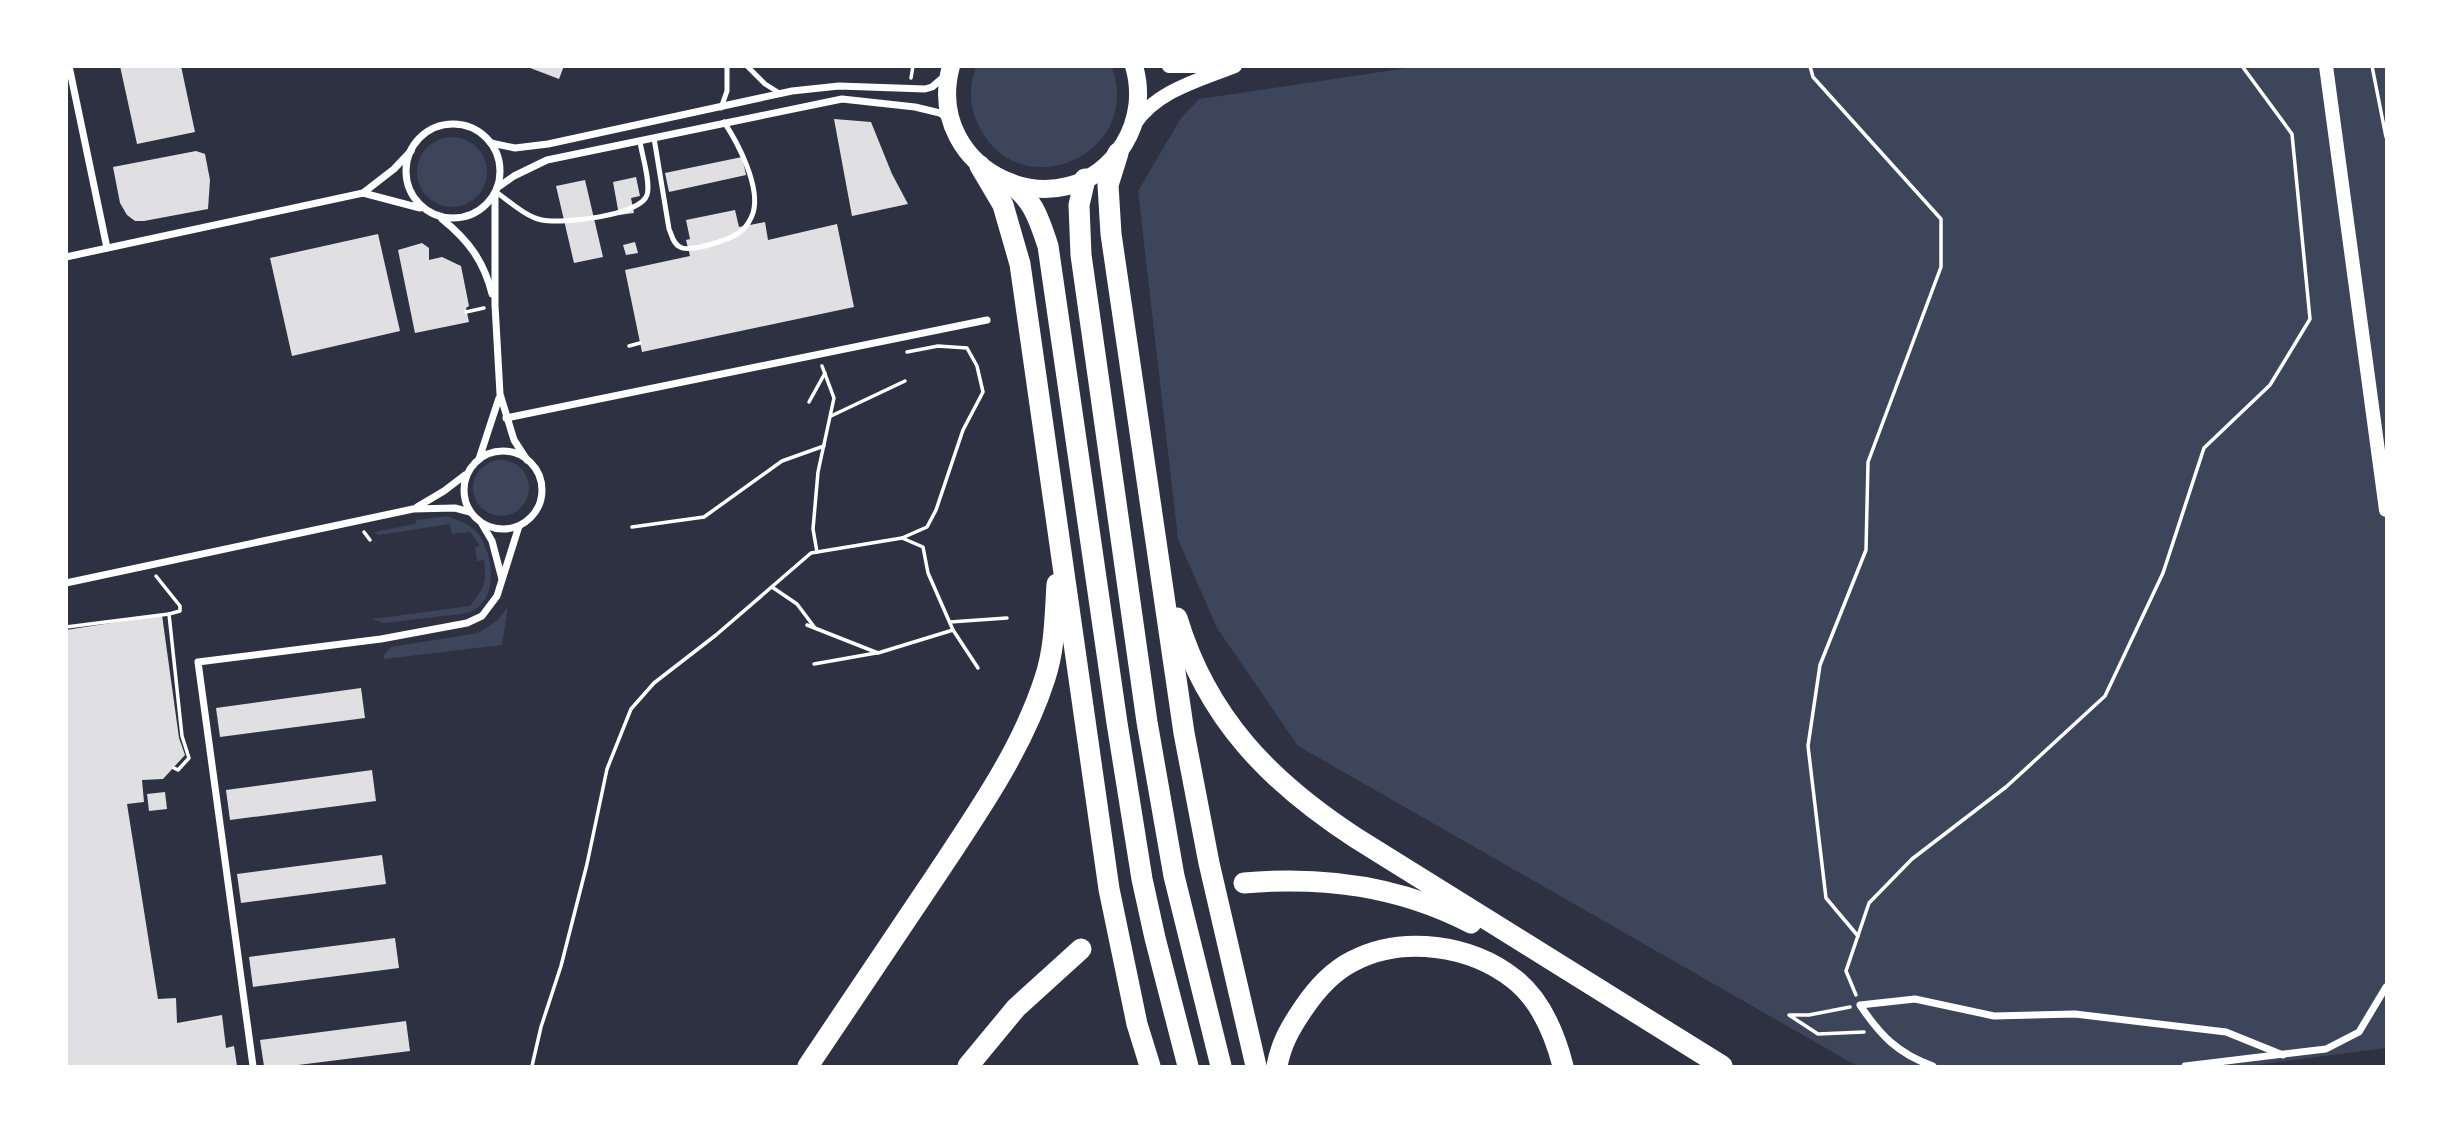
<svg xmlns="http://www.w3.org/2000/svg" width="2453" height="1133" viewBox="0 0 2453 1133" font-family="Signika,sans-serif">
<rect width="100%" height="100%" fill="#2d3142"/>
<g fill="#3c4559">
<path d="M 976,67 L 1112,67 C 1144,157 1016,209 978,124 C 969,106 969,85 976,67 Z"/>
<polygon points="1414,67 2386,67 2386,1048 2248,1066 1857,1066 1298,746 1217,628 1178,539 1138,191 1181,118 1199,99"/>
<circle cx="452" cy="172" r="35"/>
<circle cx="501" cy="488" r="28"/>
<path d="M 447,516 C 457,520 468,523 476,531 C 493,551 501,599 470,612 C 462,615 451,615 443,616 C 423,618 404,621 384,623 L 372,619 L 470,606 C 484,588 487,584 484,560 L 477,561 L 475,547 L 480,546 L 470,532 L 452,534 L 450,524 L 378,535 L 374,532 L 415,524 L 417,520 Z"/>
<polygon points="508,606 502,645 384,659 384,655 391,647 478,633 498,620"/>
</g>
<g fill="#e0e0e3">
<polygon points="120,66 181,66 195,132 137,144"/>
<polygon points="525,66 564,66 559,79"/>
<polygon points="834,119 871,122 892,174 908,204 852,216"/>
<polygon points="196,151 205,154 210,180 208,209 144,221 135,221 127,215 120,203 113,167"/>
<polygon points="742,157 746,175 669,192 665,173"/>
<polygon points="636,177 640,196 631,198 634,213 619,215 613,182"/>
<polygon points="585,180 603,257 574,263 556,186"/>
<polygon points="735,210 739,227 765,222 768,240 837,224 854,307 642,352 625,270 690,256 686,240 690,239 686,220"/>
<polygon points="378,234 400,331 292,356 270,258"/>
<polygon points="635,242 638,253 626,255 623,245"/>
<polygon points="422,243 429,248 429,260 442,257 461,266 469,306 466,308 469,322 415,333 398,250"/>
<polygon points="162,615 179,738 185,755 163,779 142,780 144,802 127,804 158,999 176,998 177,1023 222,1015 226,1048 234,1046 237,1066 66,1066 66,630"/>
<polygon points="361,688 365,718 220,737 216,708"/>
<polygon points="372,770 376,801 230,820 226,790"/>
<polygon points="165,792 167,809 149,811 147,794"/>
<polygon points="382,855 386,884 241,903 237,874"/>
<polygon points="395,938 399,968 253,987 249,957"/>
<polygon points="406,1021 410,1051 290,1066 264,1066 260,1040"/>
</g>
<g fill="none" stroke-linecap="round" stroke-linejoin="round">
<g stroke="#fff" stroke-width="3.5">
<polyline points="1810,66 1813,77 1941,219 1941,267 1868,462 1866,550 1820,665 1808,746 1826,898 1858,936"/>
<polyline points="2372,66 2386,137"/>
<polyline points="911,78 913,66"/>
<polyline points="466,312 484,308"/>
<polyline points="629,346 640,343"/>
<polyline points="809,402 825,373"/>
<polyline points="831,416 905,381"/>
<polyline points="632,527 704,517 782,461 824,446"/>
<polyline points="364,532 370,540"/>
<polyline points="902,538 927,527 936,510 963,430 983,392 977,366 967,348 938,346 907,352"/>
<polyline points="817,552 813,529 818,472 834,398 822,366"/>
<polyline points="156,576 180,606 180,611 169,614 182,736 189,758 178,770 174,768"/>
<polyline points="772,587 797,604 815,628"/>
<polyline points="950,622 1007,618"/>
<polyline points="66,627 169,614"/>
<polyline points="953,630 978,668"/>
<polyline points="814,664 876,653"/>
<polyline points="1856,995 1846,971 1869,903 1912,859 2006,787 2105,696 2163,573 2204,448 2270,385 2310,319 2292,134 2242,66"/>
<polyline points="1850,1007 1809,1015 1789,1015 1818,1034 1864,1032"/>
<polyline points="532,1066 541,1027 561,966 587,864 607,769 631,709 654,683 716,635 811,553 902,538 923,547 928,573 953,630 878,653 807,625"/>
</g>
<g stroke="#fff" stroke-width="5">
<polyline points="747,66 765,84 781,94"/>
<polyline points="721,108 727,91 727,66"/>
<path d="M 654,138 L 669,229 C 672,235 673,244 680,247 C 689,253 733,239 741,231 C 746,228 751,219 753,213 C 761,187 738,143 724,122"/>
<path d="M 496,192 C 509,201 526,217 542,220 C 562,224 640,216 647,195 C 651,183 642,155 640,142"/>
</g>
<g stroke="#fff" stroke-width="7">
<polyline points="69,66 107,248"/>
<circle cx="453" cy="171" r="47"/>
<polyline points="491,143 515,148 548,144 792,91 839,86 925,89 932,87 945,76"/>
<polyline points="497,188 514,176 547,160 842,99 915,107 940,113 949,119"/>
<polyline points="363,193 420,208"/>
<polyline points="495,194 495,305 500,394 514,440 527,460"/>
<path d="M 442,219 C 468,240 484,261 492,294"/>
<polyline points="66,257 363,193 394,169 411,151"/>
<polyline points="506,418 987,320"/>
<circle cx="503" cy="490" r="39"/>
<polyline points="479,459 499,398"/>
<polyline points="417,507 444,491 465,475"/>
<polyline points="482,524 492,541 502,579"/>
<polyline points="66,583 413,509 455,508 470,512"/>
<polyline points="253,1066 198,662 381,639 467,623 482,616 497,596 519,526"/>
<path d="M 1933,1066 C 1898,1054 1880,1035 1860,1005 L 1915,999 L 1994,1016 L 2075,1014 L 2226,1032 L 2283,1055"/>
<polyline points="2185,1066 2326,1049 2359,1032 2386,987"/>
</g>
<g stroke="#fff" stroke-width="14">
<polyline points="1169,66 1208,66"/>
<polyline points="2326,66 2386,510"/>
<path d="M 1134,125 C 1156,91 1199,80 1235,66"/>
</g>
<path stroke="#fff" stroke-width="18" d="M 951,66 C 922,173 1065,237 1124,144 C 1138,121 1142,93 1134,66"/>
<g stroke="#fff" stroke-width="21">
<polyline points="1118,153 1108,185 1111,234 1184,733 1209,863 1256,1066"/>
<polyline points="980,166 1003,205 1020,264 1109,889 1137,1024 1150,1066"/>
<polyline points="1085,179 1079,205 1081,255 1147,722 1174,876 1221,1066"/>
<path d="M 1008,183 C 1032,195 1040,222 1048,246 L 1117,723 L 1142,879 L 1155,938 L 1188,1066"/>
<path d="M 1177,618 C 1207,718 1270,782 1356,838 L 1722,1066"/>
<path d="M 1244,883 C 1324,876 1399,886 1471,923"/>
<path d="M 808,1066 C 850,1003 892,940 935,877 C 976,815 1022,750 1045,678 C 1055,648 1055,615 1057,584"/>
<polyline points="968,1066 1016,1008 1081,949"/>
<path d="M 1277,1066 C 1281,1044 1290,1028 1303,1009 C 1315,991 1333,971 1353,961 C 1403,935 1471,945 1514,979 C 1541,1000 1555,1035 1563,1066"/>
</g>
</g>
<rect width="2453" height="1133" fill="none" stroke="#ffffff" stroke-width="136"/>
</svg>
